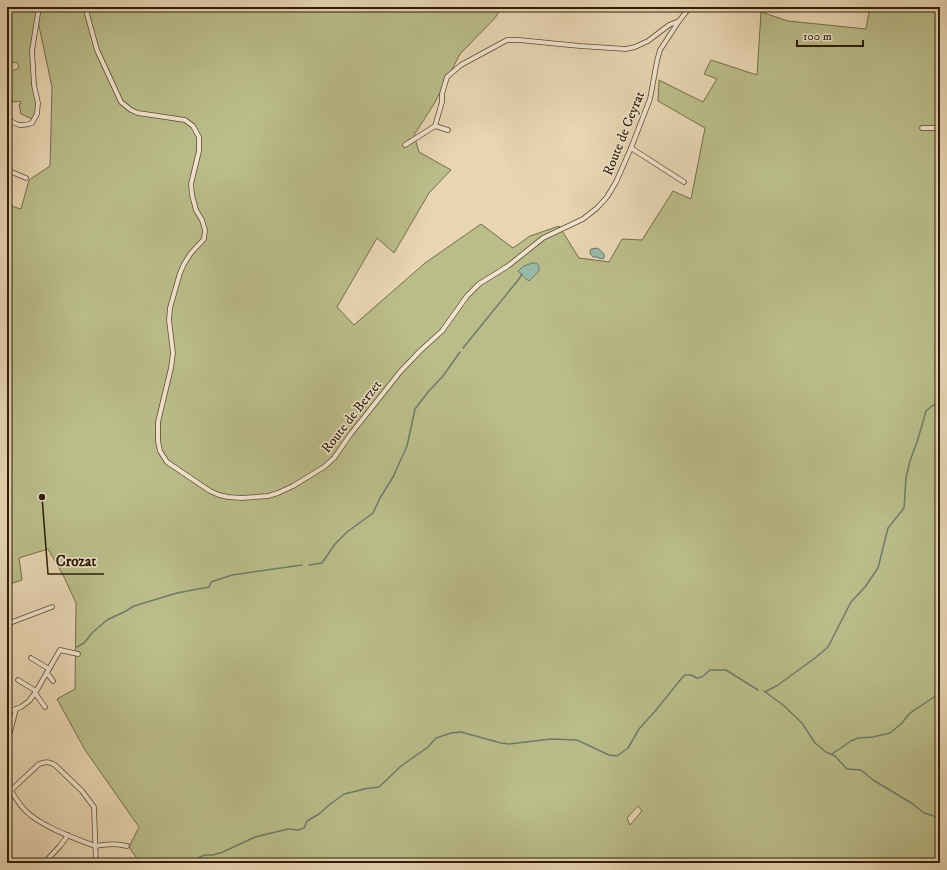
<svg xmlns="http://www.w3.org/2000/svg" width="947" height="870" viewBox="0 0 947 870" font-family="'IM FELL DW Pica',serif">
<rect width="100%" height="100%" fill="#e9d6b4"/>
<filter id="stains"><feTurbulence type="fractalNoise" baseFrequency=".005" numOctaves="4"/><feColorMatrix values="0 0 0 0 .2 0 0 0 0 .09 0 0 0 0 .02 0 0 0 .5 -.17"/></filter>
<radialGradient id="worn" r=".72"><stop offset=".6" stop-color="#630" stop-opacity="0"/><stop offset="1" stop-color="#630" stop-opacity=".3"/></radialGradient>
<path fill="#babd8a" stroke="#746d4a" fill-rule="evenodd" d="M 12,7 L 502,7 L 495,18 L 460,54 L 434,104 L 414,135 L 419,152 L 451,170 L 429,193 L 394,253 L 377,238 L 337,307 L 354,325 L 425,263 L 481,224 L 513,248 L 530,236 L 559,226 L 579,258 L 609,262 L 622,239 L 642,240 L 673,191 L 691,199 L 705,128 L 658,101 L 659,80 L 703,102 L 717,79 L 704,74 L 711,60 L 757,75 L 761,12 L 788,21 L 866,29 L 870,7 L 940,7 L 940,863 L 140,863 L 129,847 L 139,827 L 85,750 L 57,699 L 75,689 L 76,603 L 64,577 L 48,549 L 19,558 L 22,580 L 7,585 L 7,229 L 11,206 L 21,209 L 29,180 L 50,166 L 52,87 L 37,17 L 32,51 L 38,103 L 34,120 L 21,114 L 19,104 L 21,104 L 20,101 L 14,102 L 11,100 L 9,95 L 7,96 L 7,73 L 19,68 L 17,62 L 13,63 L 8,62 L 7,59 L 7,9 ZM 638,806 L 642,811 L 630,825 L 627,818 Z"/>
<g fill="#99baa8" stroke="#6e7b69">
<path d="M 598,248 L 604,254 L 604,258 L 603,259 L 598,258 L 598,257 L 593,257 C 590,254 589,252 591,249 Z"/>
<path d="M 532,263 L 536,263 L 539,266 L 539,271 L 529,281 C 525,279 522,274 518,271 L 524,266 Z"/>
</g>
<g fill="none" stroke-linecap="round" stroke-linejoin="round">
<g stroke="#6e7b69" stroke-width="1.5">
<polyline points="463,348 519,279 522,274"/>
<polyline points="309,565 322,563 335,544 347,532 373,513 380,498 393,477 407,446 415,409 428,392 443,376 460,352"/>
<polyline points="77,647 84,643 93,632 107,620 126,611 134,606 177,593 209,587 211,582 232,575 302,565"/>
<polyline points="764,691 783,705 802,723 815,743 826,752 835,756 847,769 861,770 873,780 913,804 924,813 940,818"/>
<polyline points="765,692 778,685 815,658 828,647 851,602 865,587 878,568 888,528 904,508 906,478 910,461 918,439 926,411 932,406 940,402"/>
<polyline points="832,754 851,741 858,738 873,737 890,733 901,724 910,713 940,693"/>
<polyline points="190,863 200,857 205,855 213,855 223,852 255,837 288,829 298,830 304,828 307,821 319,814 329,805 344,794 361,790 363,789 379,787 401,766 428,747 436,738 451,733 461,732 501,743 509,744 551,739 577,740 609,755 617,756 628,748 639,729 656,710 681,679 685,675 691,675 697,678 702,677 710,670 726,670 758,690"/>
</g>
<defs>
<g id="minor">
<polyline points="86,7 87,14 97,50 121,102 131,110 138,113 185,120 193,126 199,137 199,151 191,184 192,195 196,210 202,220 205,230 204,239 191,253 184,264 180,273 170,308 169,320 173,353 171,368 158,422 158,441 160,451 167,462 210,491 219,495 228,497 242,498 268,496 278,493 293,486 324,467 334,458 350,435 400,372 420,351 442,331 467,296 479,284 508,266 543,238 583,219 597,208 607,197 616,182 631,148 650,99 657,61 660,50 679,21 690,7"/>
<path d="M 7,119 C 17,125 21,127 32,123 L 37,114 L 38,103 L 34,85 L 32,51 L 39,7"/>
<polyline points="435,126 448,130"/>
<polyline points="922,128 940,128"/>
<polyline points="405,145 435,126 442,102 442,94 447,77 461,65 507,40 519,40 580,46 626,49 635,47 648,41 669,25 679,21"/>
<polyline points="631,148 684,182"/>
<polyline points="7,170 26,178"/>
<polyline points="7,624 52,607"/>
<polyline points="31,658 49,669"/>
<polyline points="47,673 53,681"/>
<polyline points="18,680 36,691"/>
<polyline points="35,693 45,707"/>
<polyline points="7,711 10,711 21,707 29,701 35,693 60,650 78,654"/>
<polyline points="7,741 8,740 16,709"/>
<path d="M 7,785 C 12,792 17,801 23,808 C 37,825 74,838 95,846"/>
<path d="M 7,794 L 39,764 C 46,761 50,762 55,765 L 82,791 L 94,807 L 96,863"/>
<path d="M 95,846 C 106,844 116,843 127,846"/>
<polyline points="44,863 60,846 68,835"/>
</g>
</defs>
<use href="#minor" stroke="#5c4b35" stroke-width="5.5"/>
<use href="#minor" stroke="#f1e4ce" stroke-width="4"/>
</g>
<g text-anchor="middle" stroke-width="3" stroke-linejoin="round" paint-order="stroke">
<g font-size="14" fill="#2d1d0b" stroke="#f1e4ce">
<text transform="translate(623 133) rotate(-68)" y="5">Route de Ceyrat</text>
<text transform="translate(351 416) rotate(-52)" y="5">Route de Berzet</text>
</g>
</g>
<path fill="none" stroke="#2d1d0b" stroke-width="1.5" d="M42 497L48 574H104"/>
<circle fill="#2d1d0b" stroke="#f1e4ce" stroke-width="1.5" cx="42" cy="497" r="4"/>
<g font-size="15" text-anchor="middle" font-weight="bold" fill="#2d1d0b" stroke="#f1e4ce" stroke-width="3" stroke-linejoin="round" paint-order="stroke">
<text x="76" y="566">Crozat</text>
</g>
<rect width="947" height="870" fill="none" stroke="#e9d6b4" stroke-width="24"/>
<rect x="8" y="8" width="931" height="854" fill="none" stroke="#2d1d0b" stroke-width="2"/>
<rect x="12" y="12" width="923" height="846" fill="none" stroke="#2d1d0b"/>
<path d="M797 40v6h66v-6" fill="none" stroke="#2d1d0b" stroke-width="2"/>
<text x="803" y="40" font-size="12" fill="#2d1d0b" stroke="#f1e4ce" stroke-width="3" paint-order="stroke">100 m</text>
<rect width="100%" height="100%" filter="url(#stains)"/>
<rect width="100%" height="100%" fill="url(#worn)"/>
</svg>
